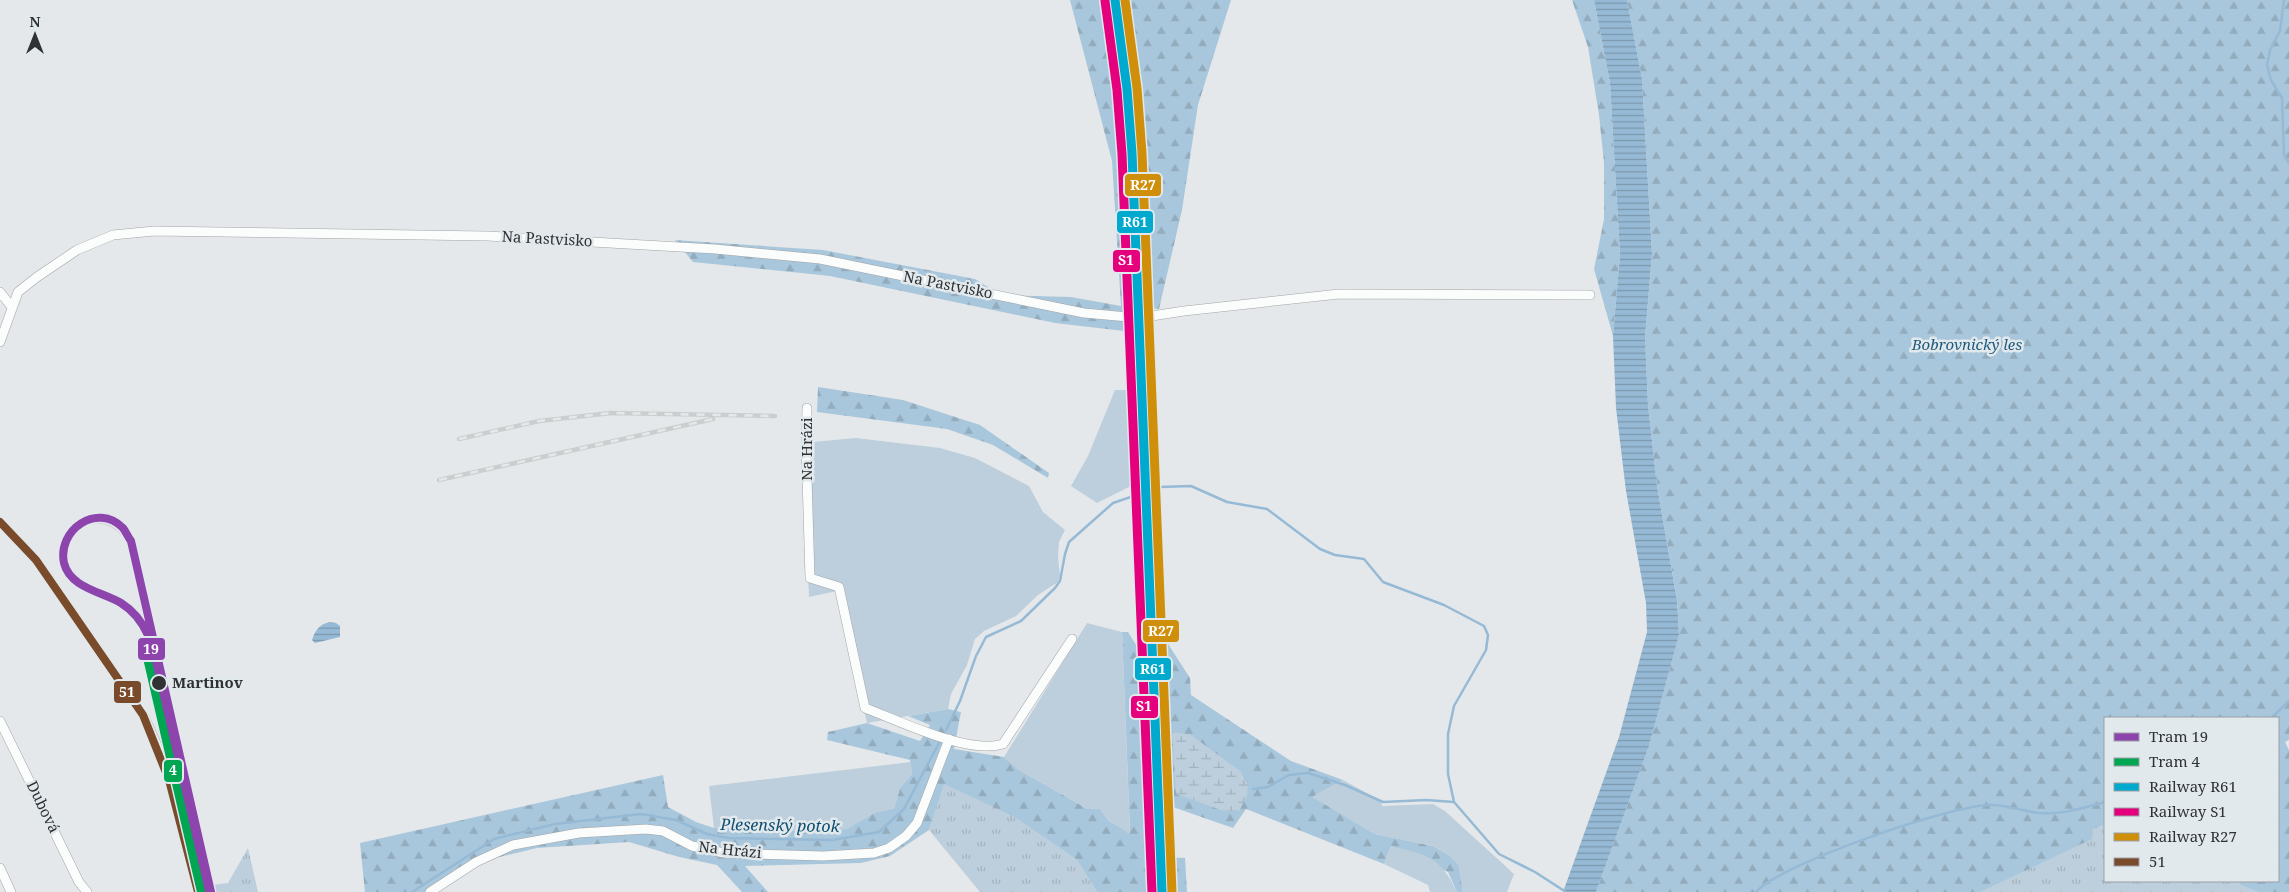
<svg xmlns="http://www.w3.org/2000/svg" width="2289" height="892" viewBox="0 0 2289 892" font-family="'Noto Serif',serif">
<defs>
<pattern id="grass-tufts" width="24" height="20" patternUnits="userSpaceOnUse" patternTransform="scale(1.25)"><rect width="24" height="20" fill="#bdcfdc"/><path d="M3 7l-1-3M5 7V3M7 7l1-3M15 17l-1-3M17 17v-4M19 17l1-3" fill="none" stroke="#a3b2bd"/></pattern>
<pattern id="forest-firs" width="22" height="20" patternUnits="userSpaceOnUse" patternTransform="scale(1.25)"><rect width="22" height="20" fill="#a9c7dc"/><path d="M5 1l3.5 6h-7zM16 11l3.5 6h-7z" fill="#92abbd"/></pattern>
<pattern id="wetland-marsh" width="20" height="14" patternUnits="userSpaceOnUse" patternTransform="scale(1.25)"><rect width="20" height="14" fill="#bdcfdc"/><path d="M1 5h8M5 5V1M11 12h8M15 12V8" fill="none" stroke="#a3b2bd"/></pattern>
<pattern id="water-rules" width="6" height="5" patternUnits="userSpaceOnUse" patternTransform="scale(1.25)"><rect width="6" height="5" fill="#96bad5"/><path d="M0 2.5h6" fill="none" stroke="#7b98ad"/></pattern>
</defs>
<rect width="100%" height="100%" fill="#e5e8ea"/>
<g fill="url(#grass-tufts)">
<polygon points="943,783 1014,817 1077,860 1097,892 980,892 929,830"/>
<polygon points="2105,825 2105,881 2240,881 2240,885 2258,892 1981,892 2091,839 2093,829"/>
<polygon points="248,848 258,892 214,892 213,885 228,883"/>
</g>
<g fill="url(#forest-firs)">
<polygon points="1070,0 1105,0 1117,59 1132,308 1124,331 1055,323 830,276 693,262 675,240 823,250 975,279 1001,295 1071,297 1121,306 1112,161"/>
<polygon points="1119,0 1231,0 1198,105 1182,210 1159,309 1144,308 1129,47"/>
<polygon points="1572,0 1594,0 1610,83 1620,254 1613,336 1594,269 1604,219 1604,163 1599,115 1588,47"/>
<polygon points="1627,0 2289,0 2289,740 2285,742 2289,750 2289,892 2258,892 2240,885 2240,881 2278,881 2278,718 2105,718 2105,825 2093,829 2092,839 1981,892 1596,892 1649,746 1679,635 1677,599 1657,486 1648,405 1645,337 1652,254 1642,79"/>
<polygon points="818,387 903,400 980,425 1049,473 1048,478 993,445 947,429 817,412"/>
<polygon points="1122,632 1128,632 1138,648 1149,892 1097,892 1077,860 1014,817 944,784 929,830 890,856 861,863 745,866 768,892 742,892 717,865 679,857 629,842 537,848 478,862 438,892 365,892 360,843 663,775 668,807 696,822 714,828 726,827 756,829 768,832 846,829 874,813 894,808 900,788 912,774 910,760 827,740 828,732 867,723 920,741 930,725 908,716 948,709 961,712 954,749 1004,757 1019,770 1088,809 1100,809 1109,821 1130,833"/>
<polygon points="1161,633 1190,678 1191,695 1291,761 1343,780 1313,797 1375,834 1433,846 1449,855 1459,865 1463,892 1457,892 1448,872 1391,846 1384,864 1246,809 1233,828 1167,805 1168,857 1185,858 1187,892 1166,892 1162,804 1167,804"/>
</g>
<polygon fill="url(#wetland-marsh)" points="1172,732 1191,735 1240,771 1248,784 1247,796 1239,811 1224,811 1176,794"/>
<g fill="#bdcfdc">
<polygon points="1115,390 1133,390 1133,485 1097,503 1071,486 1088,456"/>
<polygon points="856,438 940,448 975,458 1029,486 1043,512 1065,530 1059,542 1058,557 1060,576 1058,582 1038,595 1016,616 984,631 975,639 967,665 951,694 948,709 867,723 837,591 809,597 802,443"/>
<polygon points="1087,623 1122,632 1130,834 1109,821 1100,809 1088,809 1019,770 1004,757"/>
<path d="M 911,762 L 912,774 L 900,788 L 894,808 L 874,813 L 846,829 L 768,832 C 750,827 732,826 714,828 L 709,786 Z"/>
<polygon points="1343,780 1381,801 1382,806 1433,804 1445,811 1514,874 1507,892 1463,892 1459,866 1449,855 1433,846 1375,834 1312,797"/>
<path d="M 1391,846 C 1427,855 1440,856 1457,892 L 1430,892 L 1428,885 L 1384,864 Z"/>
</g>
<g fill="url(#water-rules)">
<polygon points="1594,0 1627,0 1642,79 1652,254 1645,337 1648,405 1657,486 1677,600 1679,635 1649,746 1596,892 1563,892 1619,737 1647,632 1646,603 1626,491 1616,408 1613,336 1620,254 1610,83"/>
<path d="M 330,622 L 336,623 L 340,626 L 340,637 L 315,643 L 312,640 C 315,630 320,624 330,622 Z"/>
</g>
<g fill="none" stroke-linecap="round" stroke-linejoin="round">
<g stroke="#96bad5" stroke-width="2.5">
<polyline points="2284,0 2280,31 2270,50 2267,65 2271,80 2282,98 2284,155 2289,163"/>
<polyline points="2271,718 2289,701"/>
<polyline points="946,730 960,701 976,656 986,637 1021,621 1055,588 1060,581 1065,554 1069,542 1113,503 1160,487 1191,486 1227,502 1267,509 1320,549 1335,555 1364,559 1383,582 1444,605 1484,626 1488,635 1486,650 1454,706 1448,734 1448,774 1454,802 1499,854 1535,872 1566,892"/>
<polyline points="1253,789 1268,787 1289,775 1308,773 1345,785 1383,802 1426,800 1454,802"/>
<polyline points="412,892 494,839 555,824 641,814 676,820 707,834 728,838 832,840 879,832 904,809 939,743"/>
<path d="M 1756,892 C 1780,864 1949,806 1989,805 C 2005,804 2022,811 2038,813 C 2060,815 2084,808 2105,802"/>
</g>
<defs>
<g id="minor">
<polyline points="0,292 11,306"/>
<polyline points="0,342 18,292 37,277 77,250 113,235 154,231 487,236 715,249 820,259 1084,313 1139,318 1184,311 1339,294 1590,295"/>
<path d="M 807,408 L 806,443 L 810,578 L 839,587 L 865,708 C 900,721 968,755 1003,744 L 1072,639"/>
<path d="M 0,522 L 36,560 L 143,715 C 172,771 183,831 198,892"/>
<polyline points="0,721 79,882 87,892"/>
<polyline points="0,868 11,892"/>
<polyline points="430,892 476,862 513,845 579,833 646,829 663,831 692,846 724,853 823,856 874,853 889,848 906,836 917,823 949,739"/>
</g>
</defs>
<use href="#minor" stroke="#a2a4a6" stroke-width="10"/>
<use href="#minor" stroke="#fbfcfc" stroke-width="9"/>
<path stroke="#cccece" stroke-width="1" d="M 98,592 C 90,586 78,578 72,570 C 48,534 112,490 136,561"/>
<defs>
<g id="rail">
<polyline points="459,439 539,421 611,413 775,416"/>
<polyline points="439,480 713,419"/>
</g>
</defs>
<use href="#rail" stroke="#cccece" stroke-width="4.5"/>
<use href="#rail" stroke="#e2e9ed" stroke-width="2.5" stroke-dasharray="8" stroke-linecap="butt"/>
<defs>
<polyline id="bus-1" points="0,522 36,560 143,715 169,780 198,892"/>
</defs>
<use href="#bus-1" stroke="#e2e9ed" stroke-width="11"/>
<use href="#bus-1" stroke="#7a4b2a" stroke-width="8"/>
<defs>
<polyline id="rail-1" points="1115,0 1127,89 1132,153 1162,892"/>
<polyline id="rail-2" points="1105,1 1117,90 1122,154 1152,892"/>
<polyline id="rail-3" points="1125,0 1137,88 1142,153 1172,892"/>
</defs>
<use href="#rail-1" stroke="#e2e9ed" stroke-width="12"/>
<use href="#rail-2" stroke="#e2e9ed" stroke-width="12"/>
<use href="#rail-3" stroke="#e2e9ed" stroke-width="12"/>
<use href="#rail-1" stroke="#00a9ce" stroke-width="9"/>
<use href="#rail-2" stroke="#e5007d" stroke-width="9"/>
<use href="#rail-3" stroke="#cf8f0a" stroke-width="9"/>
<defs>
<path id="tram-1" d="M 206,892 L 148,635 C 142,622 134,611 121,603 C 103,592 70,588 64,563 C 57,530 97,502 123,528 C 126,532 128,537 131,541 L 211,892"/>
<polyline id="tram-2" points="145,649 201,892"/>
</defs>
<use href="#tram-1" stroke="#e2e9ed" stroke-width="11"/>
<use href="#tram-2" stroke="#e2e9ed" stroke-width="11"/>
<use href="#tram-1" stroke="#8e44ad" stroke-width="8"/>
<use href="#tram-2" stroke="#00a651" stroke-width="8"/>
</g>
<circle fill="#2f3133" stroke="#e2e9ed" stroke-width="2" cx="159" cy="683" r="8"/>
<g text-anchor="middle" stroke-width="5" stroke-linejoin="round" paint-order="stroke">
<g font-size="15" fill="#2f3133" stroke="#e2e9ed">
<text transform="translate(547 239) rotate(3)" y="5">Na Pastvisko</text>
<text transform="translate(948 285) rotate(11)" y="5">Na Pastvisko</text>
<text transform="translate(807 449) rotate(-90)" y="5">Na Hrázi</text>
<text transform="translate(43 807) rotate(64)" y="5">Dubová</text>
<text transform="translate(730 850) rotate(6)" y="5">Na Hrázi</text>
</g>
<g font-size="15" font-style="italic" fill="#1d597d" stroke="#e2e9ed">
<text x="1967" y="350">Bobrovnický les</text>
</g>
<g font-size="15" font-weight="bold" fill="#2f3133" stroke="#e2e9ed" text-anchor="start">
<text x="172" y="688">Martinov</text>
</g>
<g font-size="16" font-style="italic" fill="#0e4d71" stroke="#e2e9ed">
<text transform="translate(780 825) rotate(1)" y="6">Plesenský potok</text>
</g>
</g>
<g stroke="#e2e9ed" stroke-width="2">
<rect x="1124" y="173" width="38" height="24" rx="5" fill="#cf8f0a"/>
<rect x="1116" y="210" width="38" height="24" rx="5" fill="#00a9ce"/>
<rect x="1112" y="249" width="29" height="24" rx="5" fill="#e5007d"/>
<rect x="1142" y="619" width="38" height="24" rx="5" fill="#cf8f0a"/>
<rect x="137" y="637" width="29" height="24" rx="5" fill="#8e44ad"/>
<rect x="1134" y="657" width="38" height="24" rx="5" fill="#00a9ce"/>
<rect x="113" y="680" width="29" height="24" rx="5" fill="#7a4b2a"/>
<rect x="1130" y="695" width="29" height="24" rx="5" fill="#e5007d"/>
<rect x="163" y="759" width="20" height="24" rx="5" fill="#00a651"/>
</g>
<g font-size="14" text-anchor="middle" font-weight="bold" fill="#fff">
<text x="1143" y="190">R27</text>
<text x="1135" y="227">R61</text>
<text x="1126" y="265">S1</text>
<text x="1161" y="636">R27</text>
<text x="151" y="654">19</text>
<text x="1153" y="674">R61</text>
<text x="127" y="697">51</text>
<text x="1144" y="711">S1</text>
<text x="173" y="775">4</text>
</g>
<rect x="2104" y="717" width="175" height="165" fill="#e2e9ed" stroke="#9a9fa3"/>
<rect x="2114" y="733" width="25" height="8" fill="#8e44ad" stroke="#9a9fa3"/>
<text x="2149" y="742" font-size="15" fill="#2f3133">Tram 19</text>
<rect x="2114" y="758" width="25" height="8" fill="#00a651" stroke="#9a9fa3"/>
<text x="2149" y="767" font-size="15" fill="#2f3133">Tram 4</text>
<rect x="2114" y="783" width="25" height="8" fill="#00a9ce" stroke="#9a9fa3"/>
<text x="2149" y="792" font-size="15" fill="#2f3133">Railway R61</text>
<rect x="2114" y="808" width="25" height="8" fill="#e5007d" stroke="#9a9fa3"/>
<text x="2149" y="817" font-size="15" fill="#2f3133">Railway S1</text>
<rect x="2114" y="833" width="25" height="8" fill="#cf8f0a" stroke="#9a9fa3"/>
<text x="2149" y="842" font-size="15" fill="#2f3133">Railway R27</text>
<rect x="2114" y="858" width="25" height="8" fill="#7a4b2a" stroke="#9a9fa3"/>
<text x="2149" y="867" font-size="15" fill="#2f3133">51</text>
<g transform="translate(35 35)" stroke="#e2e9ed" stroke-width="4" paint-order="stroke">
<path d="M0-4L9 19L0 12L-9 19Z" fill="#2f3133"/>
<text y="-8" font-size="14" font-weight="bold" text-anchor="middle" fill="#2f3133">N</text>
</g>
</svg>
